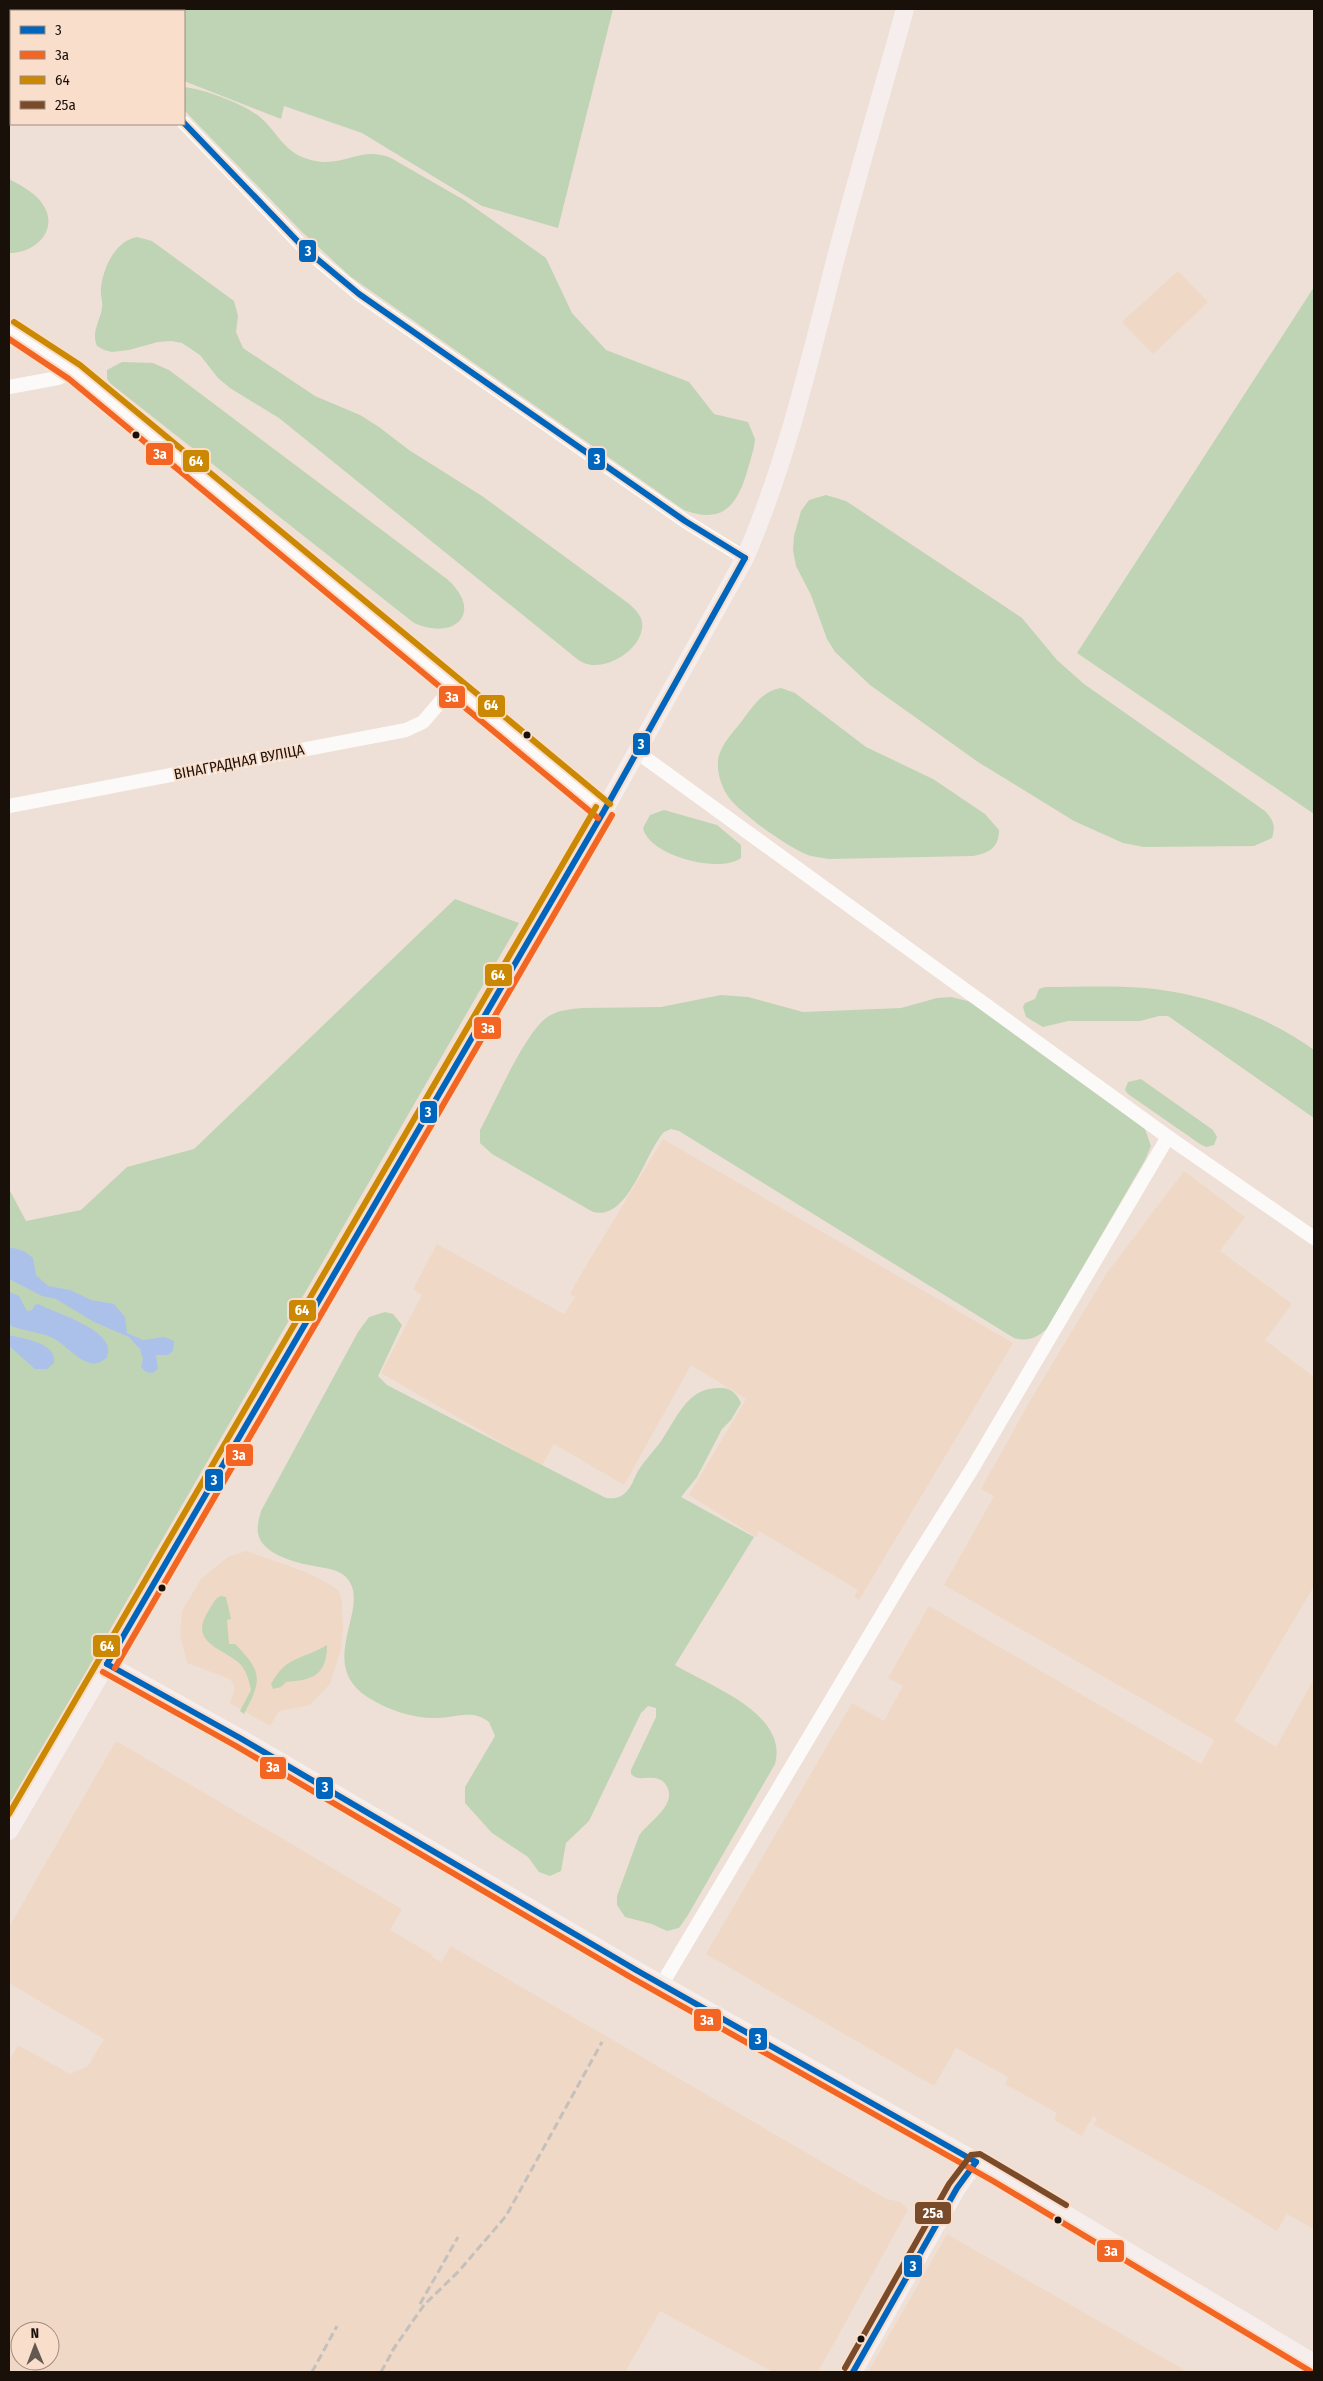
<svg xmlns="http://www.w3.org/2000/svg" width="1323" height="2381" viewBox="0 0 1323 2381" font-family="'Fira Sans Condensed',sans-serif">
<rect width="100%" height="100%" fill="#eee0d6"/>
<g fill="#f0d8c7" fill-rule="evenodd">
<polygon points="1178,271 1208,302 1153,354 1122,322"/>
<polygon points="663,1139 1013,1343 859,1600 854,1597 858,1590 759,1531 756,1537 689,1495 746,1399 691,1365 624,1485 554,1444 542,1466 381,1373 422,1295 413,1289 437,1244 564,1314 575,1297 570,1294 581,1274"/>
<polygon points="1184,1171 1245,1217 1220,1251 1292,1304 1265,1340 1314,1377 1314,1586 1234,1721 1276,1747 1314,1679 1314,2229 1287,2214 1277,2231 1224,2198 1094,2125 1097,2118 1093,2116 1082,2136 1054,2120 1057,2113 1005,2084 1008,2077 956,2048 934,2086 706,1954 852,1703 884,1721 903,1686 888,1678 929,1606 1201,1764 1214,1740 944,1585 994,1496 981,1489 1031,1399 1107,1273"/>
<polygon points="246,1551 306,1572 329,1584 339,1591 342,1602 343,1630 341,1649 330,1684 310,1705 279,1711 270,1726 230,1703 235,1688 230,1679 187,1663 180,1635 182,1611 201,1579 228,1557"/>
<path d="M 116,1741 L 402,1909 L 390,1930 L 433,1955 L 432,1957 L 441,1962 L 451,1946 L 886,2199 L 901,2202 L 908,2210 L 818,2372 L 773,2372 L 660,2311 L 625,2372 L 9,2372 L 9,2061 L 18,2045 L 70,2074 L 88,2066 L 104,2039 L 9,1983 L 9,1927 ZM 20,2331 L 50,2331 L 50,2361 L 20,2361 Z"/>
<polygon points="947,2234 1188,2372 868,2372"/>
</g>
<g fill="#bfd4b4">
<polygon points="165,9 613,9 558,228 482,206 362,133 284,106 281,119 184,81 184,11 165,11"/>
<path d="M 184,87 C 204,89 245,104 261,118 C 276,131 283,149 302,157 C 341,173 357,144 391,158 L 464,200 L 546,258 L 572,313 L 606,350 L 689,382 L 714,414 L 748,422 L 755,439 L 754,447 C 743,486 736,530 684,510 L 351,277 L 302,232 L 184,110 Z"/>
<path d="M 9,179 C 22,186 38,194 45,208 C 58,233 32,254 9,253 Z"/>
<path d="M 137,237 L 152,241 L 234,301 L 238,316 L 236,332 L 243,348 L 315,396 L 360,415 L 379,427 L 409,450 L 482,496 L 628,603 C 633,607 638,612 641,618 C 650,645 607,673 584,663 C 579,661 575,657 571,654 L 279,418 L 230,388 L 218,378 L 200,355 L 182,343 L 171,341 L 158,342 L 129,350 L 112,352 L 104,350 L 97,346 C 91,332 100,321 102,308 C 103,301 100,295 101,288 C 103,268 115,241 137,237 Z"/>
<polygon points="1314,287 1314,814 1077,653"/>
<path d="M 122,362 L 153,363 L 169,370 L 447,579 C 485,613 454,641 414,623 L 111,384 L 107,379 L 107,370 Z"/>
<path d="M 826,495 L 846,501 L 1022,618 L 1057,660 L 1084,684 L 1265,811 C 1273,820 1276,825 1272,838 L 1254,846 L 1144,847 L 1123,843 L 1074,821 L 978,762 L 870,685 L 835,652 L 827,639 L 811,595 L 796,566 L 793,550 L 794,536 L 801,511 L 809,500 Z"/>
<path d="M 781,688 L 795,693 L 866,747 L 933,779 L 985,814 L 999,830 C 999,848 989,853 973,856 L 829,859 C 823,858 816,857 811,856 C 791,850 743,815 730,799 C 723,790 717,775 718,763 C 718,746 735,731 744,718 C 755,704 763,691 781,688 Z"/>
<path d="M 664,810 L 717,825 L 741,845 L 741,858 C 719,874 649,856 643,828 L 650,815 Z"/>
<polygon points="455,899 519,923 115,1621 9,1809 9,1189 26,1221 81,1210 127,1167 194,1149"/>
<path d="M 1045,987 C 1081,987 1119,985 1155,989 C 1211,996 1269,1017 1314,1050 L 1314,1118 L 1168,1016 L 1159,1016 L 1140,1021 L 1068,1021 L 1043,1027 L 1026,1017 L 1023,1007 L 1025,1003 L 1035,999 L 1039,989 Z"/>
<path d="M 721,995 L 748,997 L 803,1012 L 901,1008 L 937,998 L 951,997 L 976,1003 L 1145,1129 L 1151,1146 L 1145,1160 L 1047,1329 C 1036,1338 1028,1342 1014,1338 L 679,1131 L 671,1129 L 664,1132 C 644,1154 629,1221 593,1212 L 492,1154 L 480,1143 L 480,1130 C 494,1105 526,1029 549,1016 C 559,1010 571,1009 582,1008 L 661,1007 Z"/>
<polygon points="1141,1079 1213,1130 1217,1137 1214,1145 1206,1147 1200,1144 1128,1094 1125,1090 1128,1082"/>
<path d="M 385,1312 L 393,1314 L 402,1325 L 378,1376 L 387,1385 L 606,1498 C 614,1499 621,1498 627,1491 C 632,1486 634,1478 638,1471 C 644,1461 652,1453 659,1444 C 676,1421 686,1386 721,1388 C 731,1388 737,1394 741,1403 L 731,1420 L 722,1429 L 697,1477 L 681,1497 L 754,1537 L 675,1665 C 709,1686 789,1713 775,1764 L 688,1915 L 679,1928 L 667,1931 L 652,1924 L 625,1917 L 617,1905 L 617,1896 L 639,1836 C 647,1822 679,1805 666,1785 C 663,1780 658,1778 653,1778 C 644,1777 638,1781 631,1774 L 631,1770 L 656,1717 L 656,1708 L 648,1706 L 641,1713 L 589,1821 L 566,1843 L 561,1871 L 550,1876 L 539,1872 L 528,1857 L 492,1833 L 465,1803 L 465,1787 L 495,1736 L 489,1722 C 471,1708 454,1719 434,1718 C 412,1718 388,1710 369,1698 C 313,1663 374,1607 346,1577 C 338,1569 324,1568 314,1566 C 296,1563 261,1554 258,1533 C 257,1526 259,1518 261,1511 L 358,1332 L 369,1317 Z"/>
<path d="M 221,1596 L 226,1597 L 231,1619 L 227,1620 L 229,1644 L 235,1644 C 263,1672 262,1680 244,1714 L 240,1711 L 251,1690 C 249,1680 246,1669 238,1662 C 220,1647 188,1642 209,1610 C 212,1605 215,1598 221,1596 Z"/>
<path d="M 327,1645 C 327,1676 312,1680 286,1682 L 281,1687 L 273,1689 L 271,1684 C 287,1655 300,1661 327,1645 Z"/>
</g>
<g fill="#acc1ea">
<polygon points="9,1247 24,1251 33,1258 36,1275 48,1286 70,1290 91,1300 114,1304 125,1317 127,1333 143,1340 164,1337 174,1341 173,1351 168,1355 156,1355 158,1369 153,1373 146,1372 141,1367 143,1359 140,1349 129,1337 94,1322 56,1299 42,1296 9,1279"/>
<path d="M 9,1292 L 19,1296 L 27,1311 L 32,1310 L 35,1305 L 38,1304 C 55,1313 119,1331 107,1357 C 89,1377 68,1345 53,1338 C 40,1332 25,1331 11,1326 L 9,1324 Z"/>
<path d="M 9,1335 C 23,1339 57,1342 54,1363 L 47,1369 L 35,1369 L 9,1346 Z"/>
</g>
<g fill="none" stroke-linecap="round" stroke-linejoin="round">
<g stroke="#fcfaf9" stroke-width="14">
<polyline points="80,9 82,11"/>
<polyline points="184,123 305,249 359,294 685,521 745,558"/>
<polyline points="9,329 74,372 604,811"/>
<polyline points="9,387 58,378 74,372"/>
<polyline points="637,752 1168,1137 1314,1238"/>
<polyline points="9,806 406,730 423,722 453,687"/>
<polyline points="662,1984 908,1571 972,1469 1168,1137"/>
</g>
<g stroke="#f5eeed" stroke-width="18">
<polyline points="107,1664 240,1738 636,1970 997,2173 1314,2363"/>
<path d="M 9,1831 L 591,834 L 745,558 C 787,461 810,359 836,257 C 858,174 882,92 905,9"/>
<polyline points="853,2372 957,2188 976,2162"/>
</g>
<g stroke="#c4c0bc" stroke-width="3" stroke-dasharray="8 4" stroke-linecap="butt">
<polyline points="420,2304 458,2237"/>
<polyline points="392,2351 424,2305 459,2271 506,2216 602,2042"/>
<polyline points="312,2372 337,2326"/>
<polyline points="381,2372 396,2345"/>
</g>
<defs>
<g id="bus-1">
<polyline points="184,123 305,249 359,294 685,521 745,558"/>
<polyline points="107,1664 604,811 745,558"/>
<polyline points="107,1664 240,1738 636,1970 976,2162"/>
<polyline points="853,2372 957,2188 976,2162"/>
</g>
<g id="bus-2">
<polyline points="9,339 69,379 598,818"/>
<polyline points="115,1668 612,815"/>
<polyline points="103,1672 236,1746 632,1978 993,2181 1310,2371"/>
</g>
<g id="bus-3">
<polyline points="14,322 80,365 610,804"/>
<polyline points="9,1814 596,807"/>
</g>
<polyline id="bus-4" points="845,2368 949,2184 971,2155 980,2154 1066,2205"/>
</defs>
<use href="#bus-1" stroke="#f9decc" stroke-width="10"/>
<use href="#bus-2" stroke="#f9decc" stroke-width="10"/>
<use href="#bus-3" stroke="#f9decc" stroke-width="10"/>
<use href="#bus-4" stroke="#f9decc" stroke-width="10"/>
<use href="#bus-1" stroke="#0065bd" stroke-width="6"/>
<use href="#bus-2" stroke="#f26522" stroke-width="6"/>
<use href="#bus-3" stroke="#cb8802" stroke-width="6"/>
<use href="#bus-4" stroke="#7a4b2a" stroke-width="6"/>
</g>
<g fill="#19100a" stroke="#f9decc" stroke-width="2">
<circle cx="136" cy="435" r="4.5"/>
<circle cx="527" cy="735" r="4.5"/>
<circle cx="162" cy="1588" r="4.5"/>
<circle cx="1058" cy="2220" r="4.5"/>
<circle cx="861" cy="2339" r="4.5"/>
</g>
<g text-anchor="middle" stroke-width="4" stroke-linejoin="round" paint-order="stroke">
<g font-size="15" fill="#19100a" stroke="#f9decc">
<text transform="translate(239 762) rotate(-11)" y="5">ВІНАГРАДНАЯ ВУЛІЦА</text>
</g>
</g>
<g stroke="#f9decc" stroke-width="2">
<rect x="298" y="239" width="19" height="24" rx="5" fill="#0065bd"/>
<rect x="145" y="442" width="29" height="24" rx="5" fill="#f26522"/>
<rect x="587" y="447" width="19" height="24" rx="5" fill="#0065bd"/>
<rect x="182" y="449" width="28" height="24" rx="5" fill="#cb8802"/>
<rect x="438" y="685" width="28" height="24" rx="5" fill="#f26522"/>
<rect x="477" y="694" width="29" height="24" rx="5" fill="#cb8802"/>
<rect x="632" y="732" width="19" height="24" rx="5" fill="#0065bd"/>
<rect x="484" y="963" width="29" height="24" rx="5" fill="#cb8802"/>
<rect x="473" y="1016" width="29" height="24" rx="5" fill="#f26522"/>
<rect x="419" y="1100" width="19" height="24" rx="5" fill="#0065bd"/>
<rect x="288" y="1299" width="29" height="23" rx="5" fill="#cb8802"/>
<rect x="225" y="1443" width="29" height="24" rx="5" fill="#f26522"/>
<rect x="204" y="1468" width="20" height="24" rx="5" fill="#0065bd"/>
<rect x="92" y="1634" width="29" height="24" rx="5" fill="#cb8802"/>
<rect x="259" y="1756" width="28" height="24" rx="5" fill="#f26522"/>
<rect x="315" y="1776" width="19" height="24" rx="5" fill="#0065bd"/>
<rect x="693" y="2008" width="29" height="24" rx="5" fill="#f26522"/>
<rect x="748" y="2027" width="20" height="24" rx="5" fill="#0065bd"/>
<rect x="914" y="2201" width="38" height="24" rx="5" fill="#7a4b2a"/>
<rect x="1096" y="2239" width="29" height="24" rx="5" fill="#f26522"/>
<rect x="903" y="2254" width="20" height="24" rx="5" fill="#0065bd"/>
</g>
<g font-size="14" text-anchor="middle" font-weight="bold" fill="#fff">
<text x="308" y="256">3</text>
<text x="160" y="459">3а</text>
<text x="597" y="464">3</text>
<text x="196" y="466">64</text>
<text x="452" y="702">3а</text>
<text x="491" y="710">64</text>
<text x="641" y="749">3</text>
<text x="498" y="980">64</text>
<text x="488" y="1033">3а</text>
<text x="428" y="1117">3</text>
<text x="302" y="1315">64</text>
<text x="239" y="1460">3а</text>
<text x="214" y="1485">3</text>
<text x="107" y="1651">64</text>
<text x="273" y="1772">3а</text>
<text x="325" y="1792">3</text>
<text x="707" y="2025">3а</text>
<text x="758" y="2044">3</text>
<text x="933" y="2218">25а</text>
<text x="1111" y="2256">3а</text>
<text x="913" y="2271">3</text>
</g>
<rect width="1323" height="2381" fill="none" stroke="#19100a" stroke-width="20"/>
<rect x="10" y="10" width="175" height="115" fill="#f9decc" stroke="#9f8c7e"/>
<rect x="20" y="26" width="25" height="8" fill="#0065bd" stroke="#9f8c7e"/>
<text x="55" y="35" font-size="15" fill="#19100a">3</text>
<rect x="20" y="51" width="25" height="8" fill="#f26522" stroke="#9f8c7e"/>
<text x="55" y="60" font-size="15" fill="#19100a">3а</text>
<rect x="20" y="76" width="25" height="8" fill="#cb8802" stroke="#9f8c7e"/>
<text x="55" y="85" font-size="15" fill="#19100a">64</text>
<rect x="20" y="101" width="25" height="8" fill="#7a4b2a" stroke="#9f8c7e"/>
<text x="55" y="110" font-size="15" fill="#19100a">25а</text>
<g transform="translate(35 2346) rotate(359)"><circle r="24" fill="#f9decc" stroke="#9f8c7e"/>
<path d="M0-4L9 19L0 12L-9 19Z" fill="#645951"/>
<text y="-8" font-size="14" font-weight="bold" text-anchor="middle" fill="#19100a">N</text>
</g>
</svg>
